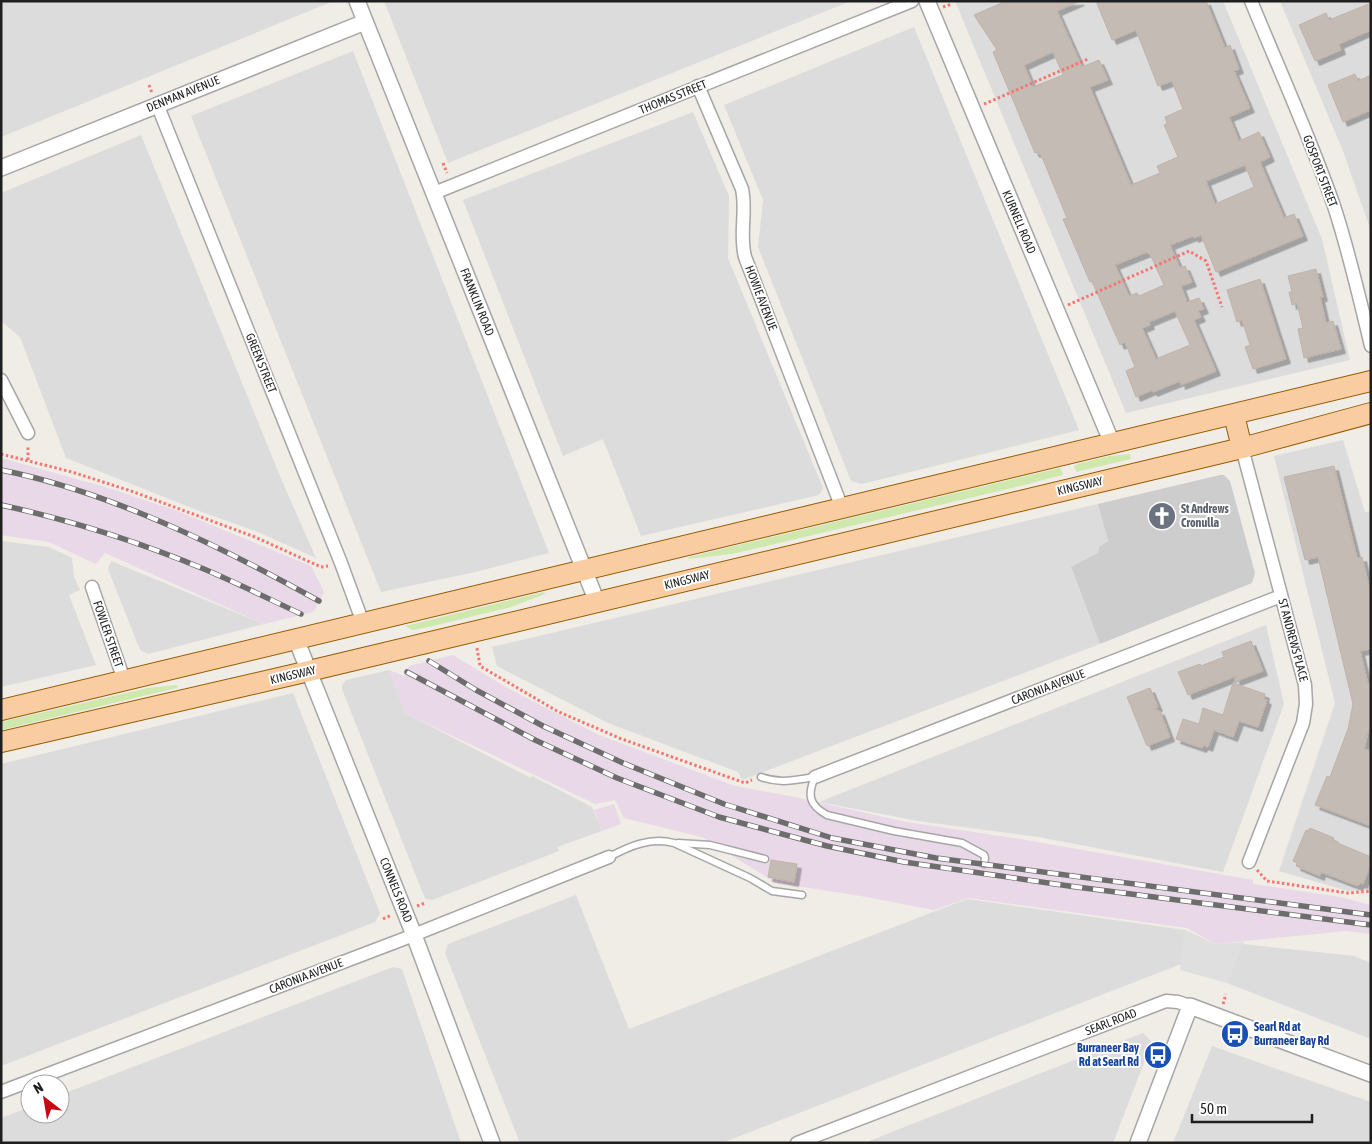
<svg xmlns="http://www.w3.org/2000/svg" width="1372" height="1144" viewBox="0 0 1372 1144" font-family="'Asap Condensed',sans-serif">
<defs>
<filter id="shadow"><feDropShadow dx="4.5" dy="4.5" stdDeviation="0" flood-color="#0004"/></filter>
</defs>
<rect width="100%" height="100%" fill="#f0ece6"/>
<g fill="#dddcdc">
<polygon points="1,1 330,1 331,2 1,137"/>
<polygon points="384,1 851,1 448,163"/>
<polygon points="955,1 1223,1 1322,239 1350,360 1126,413"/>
<polygon points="1280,1 1371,1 1371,231 1343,151"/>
<polygon points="914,27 1079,430 862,484 851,481 758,247 763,200 724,105"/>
<polygon points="353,51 549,553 475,572 381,592 191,116"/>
<polygon points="693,112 729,196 728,258 823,488 819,495 641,536 603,439 563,456 463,200"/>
<polygon points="141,135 282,481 316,558 258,532 202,512 66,458 20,337 1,321 1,193"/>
<polygon points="1343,440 1365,512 1371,511 1371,890 1348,891 1279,871 1335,703 1274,456"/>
<polygon points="1098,504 1108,541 1099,547 1098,553 1071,568 1100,644 742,780 738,772 608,723 497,666 492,647"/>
<polygon points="1,541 49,547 72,558 74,577 80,590 69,595 96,665 1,687"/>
<polygon points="111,561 264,624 148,654 140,650 108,569"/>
<polygon points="1266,625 1284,704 1223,872 1038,837 918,821 819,802"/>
<polygon points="389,670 405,713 531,778 532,776 592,807 602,831 557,847 559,851 432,900 426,899 424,896 342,689 342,685 346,680"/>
<polygon points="293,693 380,913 375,922 1,1066 1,764"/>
<polygon points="576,895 629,1029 967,899 1185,930 1181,964 722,1143 520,1143 445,953 448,944"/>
<polygon points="1242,944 1354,956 1371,963 1371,1039 1227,983"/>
<polygon points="393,967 402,969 461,1143 1,1143 1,1118 30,1107 30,1114 60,1114 60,1095"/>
<polygon points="1143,1033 1152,1042 1113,1143 864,1143"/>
<polygon points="1212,1046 1371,1102 1371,1143 1173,1143"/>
</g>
<g fill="#e9d8e7">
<polygon points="1,458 112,489 180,512 311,566 324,592 313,612 264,624 105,553 96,564 49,542 1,535"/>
<polygon points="453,655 509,689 599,735 735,786 790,796 906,822 1026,840 1253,880 1253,884 1340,897 1371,905 1371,934 1345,931 1216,944 1187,928 968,898 934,910 861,896 776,883 702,837 624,818 615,800 595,804 405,713 389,670 404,676 409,666"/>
<polygon points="614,804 621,824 602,831 594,810"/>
</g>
<polygon fill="#cdcdcd" points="1220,475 1224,475 1230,481 1255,573 1252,583 1100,644 1071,567 1098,553 1099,547 1108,541 1098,504"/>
<g fill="#cee8ad">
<polygon points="1130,454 1131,459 1084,470 1077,472 1074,467 1077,464 1110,456"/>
<polygon points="1060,468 1063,474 1062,475 1020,486 732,554 688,559 689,557"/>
<polygon points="544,592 545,594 511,607 433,626 413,630 405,626"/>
<polygon points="177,685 178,687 176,688 1,730 1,722 148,688"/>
</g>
<polygon fill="#dfdfdf" points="1185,930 1216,944 1244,942 1227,983 1180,970"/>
<g fill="#c4bbb5" stroke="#c1b2a8" fill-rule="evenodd" filter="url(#shadow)">
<path d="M 1006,1 L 1080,1 L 1057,11 L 1082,67 L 1099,60 L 1108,80 L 1090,87 L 1091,90 L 1131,185 L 1160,173 L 1157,166 L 1178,157 L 1164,125 L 1167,124 L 1165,117 L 1183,109 L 1172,81 L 1158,86 L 1136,30 L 1112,40 L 1096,1 L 1206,1 L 1225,48 L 1230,45 L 1239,69 L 1234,71 L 1250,108 L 1229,117 L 1239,141 L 1259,132 L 1270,157 L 1260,162 L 1284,218 L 1294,214 L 1303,236 L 1216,272 L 1201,235 L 1194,238 L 1193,236 L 1170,245 L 1180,268 L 1185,266 L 1192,282 L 1181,286 L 1187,302 L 1199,298 L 1204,309 L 1198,311 L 1201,317 L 1194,320 L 1216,371 L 1181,385 L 1180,381 L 1153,392 L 1152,390 L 1136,397 L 1126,371 L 1135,367 L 1125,342 L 1120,345 L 1092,281 L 1090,282 L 1063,219 L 1067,218 L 1042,157 L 1038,152 L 1035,153 L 993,52 L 997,50 L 974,15 ZM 1053,52 L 1063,75 L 1033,87 L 1024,65 ZM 1245,165 L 1254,187 L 1215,204 L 1206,181 ZM 1147,252 L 1148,254 L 1150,254 L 1164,285 L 1139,296 L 1137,293 L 1129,296 L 1115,265 ZM 1175,311 L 1190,345 L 1156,359 L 1142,328 L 1150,325 L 1149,322 Z"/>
<polygon points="1371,3 1371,30 1339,44 1341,50 1315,61 1299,25 1326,13 1329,20"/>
<polygon points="1355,74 1358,81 1371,75 1371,110 1343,122 1328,85"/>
<polygon points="1316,269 1323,297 1320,297 1326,323 1333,321 1341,349 1304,358 1298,329 1303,328 1297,303 1292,305 1289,292 1292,292 1288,276"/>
<polygon points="1260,279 1286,359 1253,369 1245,347 1250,345 1242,320 1237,322 1227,290"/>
<polygon points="1334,466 1357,558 1362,557 1371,594 1371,649 1360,651 1368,684 1371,683 1371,720 1364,749 1371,751 1371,826 1315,805 1327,776 1330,777 1348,729 1353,704 1318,557 1305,560 1284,477"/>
<polygon points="1251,641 1263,671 1234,682 1236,676 1188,695 1178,672 1200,664 1201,666 1224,657 1222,652"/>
<polygon points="1233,683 1265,694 1264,699 1267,700 1258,727 1239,721 1233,737 1214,730 1208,747 1204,745 1202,748 1176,739 1183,719 1199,724 1203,708 1223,715"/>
<polygon points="1150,688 1158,707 1153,709 1160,711 1170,737 1147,746 1127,697"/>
<polygon points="1310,828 1334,838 1333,841 1371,857 1371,864 1363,884 1360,883 1358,886 1321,872 1320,876 1296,866 1297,863 1293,861 1306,830 1308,831"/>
<polygon points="771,860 797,864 794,882 768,877"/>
</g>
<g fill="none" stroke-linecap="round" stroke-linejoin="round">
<defs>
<g id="service">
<path d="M 761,777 C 781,784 794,780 815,777"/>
<path d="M 815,777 C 807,795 809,805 827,815 L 894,831 L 962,843 L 984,855 L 985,858 L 984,864"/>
<polyline points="678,843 710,845 765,859"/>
<path d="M 609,857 C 630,846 650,837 674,843 L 750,878 L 772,891 L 802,895"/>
</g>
<g id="minor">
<path d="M 1251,1 C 1279,69 1310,137 1334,206 C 1349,252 1360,299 1371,346"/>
<path d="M 698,86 L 742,189 C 747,211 739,234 745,257 L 842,508"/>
<polyline points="157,104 341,563 363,623"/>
<polyline points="434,193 912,1"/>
<polyline points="1,380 28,433"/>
<polyline points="1242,448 1305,685 1306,704 1303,723 1249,862"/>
<polyline points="92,587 124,680"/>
<polyline points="815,777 1281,596"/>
<polyline points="1,1092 401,940 609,857"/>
<polyline points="797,1143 1166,1001 1178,1002 1190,1006"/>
</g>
<g id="tertiary">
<polyline points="357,1 597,602"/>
<polyline points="927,1 1112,443"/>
<polyline points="1,168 365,22"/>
<polyline points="296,639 414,935 492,1143"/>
<polyline points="1138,1143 1190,1006 1371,1074"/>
</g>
<g id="primary">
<polyline points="1234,415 1242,448"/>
<polyline points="1,710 1371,381"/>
<polyline points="1,742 309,671 1242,448 1371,413"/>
</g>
</defs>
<use href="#service" stroke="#a6a6a6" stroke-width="9"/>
<use href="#minor" stroke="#a6a6a6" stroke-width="15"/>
<use href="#tertiary" stroke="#a6a6a6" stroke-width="18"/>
<use href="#primary" stroke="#965c04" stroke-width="22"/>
<g stroke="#f67571" stroke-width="3" stroke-dasharray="2.5 2.5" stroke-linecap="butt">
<polyline points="943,7 952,4"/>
<polyline points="149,85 152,93"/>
<polyline points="984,104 1088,59"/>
<polyline points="443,163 447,173"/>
<polyline points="1068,305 1189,251 1206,261 1222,307"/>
<polyline points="1,454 72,472 131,491 255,537 321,567 328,566"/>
<polyline points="28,460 28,446"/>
<polyline points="477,648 480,666 557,711 619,738 745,783 752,780"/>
<polyline points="1257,870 1267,881 1348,893 1371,891"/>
<polyline points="417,906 425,903"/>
<polyline points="383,919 392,915"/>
<polyline points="1223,1004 1226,994"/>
</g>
<use href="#service" stroke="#fff" stroke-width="6"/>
<use href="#minor" stroke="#fff" stroke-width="12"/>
<use href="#tertiary" stroke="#fff" stroke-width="15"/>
<use href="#primary" stroke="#f9cda1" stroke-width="20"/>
<defs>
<g id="rail">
<path d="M 1,470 C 111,492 222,547 319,601"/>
<path d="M 1,505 C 70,520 139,542 204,569 C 237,583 269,599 301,614"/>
<polyline points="429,661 476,690 543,726 623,763 724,804 832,838 936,858 1371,915"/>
<polyline points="407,672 535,740 617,778 719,817 827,846 904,862 1069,886 1371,925"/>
</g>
</defs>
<use href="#rail" stroke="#6d6d6d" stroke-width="5.5"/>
<use href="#rail" stroke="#fff" stroke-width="4" stroke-dasharray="11" stroke-linecap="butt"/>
</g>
<defs>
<symbol id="church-disc" viewBox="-11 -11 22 22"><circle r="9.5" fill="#6b7280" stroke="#fff"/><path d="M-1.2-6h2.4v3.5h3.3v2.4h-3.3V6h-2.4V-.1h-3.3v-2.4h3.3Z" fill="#fff"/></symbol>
<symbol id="bus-disc" viewBox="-11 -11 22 22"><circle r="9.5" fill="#1a4fb4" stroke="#fff"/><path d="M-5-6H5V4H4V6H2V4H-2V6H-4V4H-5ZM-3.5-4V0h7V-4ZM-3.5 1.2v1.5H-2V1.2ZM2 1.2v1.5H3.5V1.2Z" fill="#fff"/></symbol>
</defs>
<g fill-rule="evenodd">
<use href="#church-disc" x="1146" y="500" width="32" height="32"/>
<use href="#bus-disc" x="1219" y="1018" width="32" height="32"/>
<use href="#bus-disc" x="1142" y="1039" width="32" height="32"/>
</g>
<g text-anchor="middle" stroke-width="4" stroke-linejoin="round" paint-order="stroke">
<g font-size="12" fill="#1f1f1f" stroke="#fff">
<text transform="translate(183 94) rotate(-22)" y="4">DENMAN AVENUE</text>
<text transform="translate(673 97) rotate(-22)" y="4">THOMAS STREET</text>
<text transform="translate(1320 171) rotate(69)" y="4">GOSPORT STREET</text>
<text transform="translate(1019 222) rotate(67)" y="4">KURNELL ROAD</text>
<text transform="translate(761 298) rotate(69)" y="4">HOWIE AVENUE</text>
<text transform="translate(477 302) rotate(68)" y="4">FRANKLIN ROAD</text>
<text transform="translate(261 363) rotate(68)" y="4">GREEN STREET</text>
<text transform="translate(1080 486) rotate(-13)" y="4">KINGSWAY</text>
<text transform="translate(687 580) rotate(-14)" y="4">KINGSWAY</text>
<text transform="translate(108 634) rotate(71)" y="4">FOWLER STREET</text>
<text transform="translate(1293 640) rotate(75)" y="4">ST ANDREWS PLACE</text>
<text transform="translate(293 675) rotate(-13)" y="4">KINGSWAY</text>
<text transform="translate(1048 687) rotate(-21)" y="4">CARONIA AVENUE</text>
<text transform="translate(396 890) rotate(68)" y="4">CONNELS ROAD</text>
<text transform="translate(306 976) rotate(-21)" y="4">CARONIA AVENUE</text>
<text transform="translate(1111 1022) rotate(-21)" y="4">SEARL ROAD</text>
</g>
<g font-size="12" font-weight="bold" fill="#5b616d" stroke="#fff" text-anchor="start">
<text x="1181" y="513">St Andrews<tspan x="1181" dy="14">Cronulla</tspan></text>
</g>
<g font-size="12" font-weight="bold" fill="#164399" stroke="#fff" text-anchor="start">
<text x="1254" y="1031">Searl Rd at<tspan x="1254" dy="14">Burraneer Bay Rd</tspan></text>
<text x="1139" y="1052" text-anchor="end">Burraneer Bay<tspan x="1139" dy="14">Rd at Searl Rd</tspan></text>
</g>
</g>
<rect width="1372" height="1144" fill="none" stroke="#1f1f1f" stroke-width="5"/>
<g transform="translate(45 1099) rotate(329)"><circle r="24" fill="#ffffff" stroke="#a5a5a5"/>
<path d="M0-4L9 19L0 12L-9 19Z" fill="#c90613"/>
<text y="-8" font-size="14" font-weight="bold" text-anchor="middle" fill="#1f1f1f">N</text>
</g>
<path d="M1192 1114v8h120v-8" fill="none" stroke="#1f1f1f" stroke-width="2.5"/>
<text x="1200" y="1114" font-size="15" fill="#1f1f1f" stroke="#ffffff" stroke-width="4" paint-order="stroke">50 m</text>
</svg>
